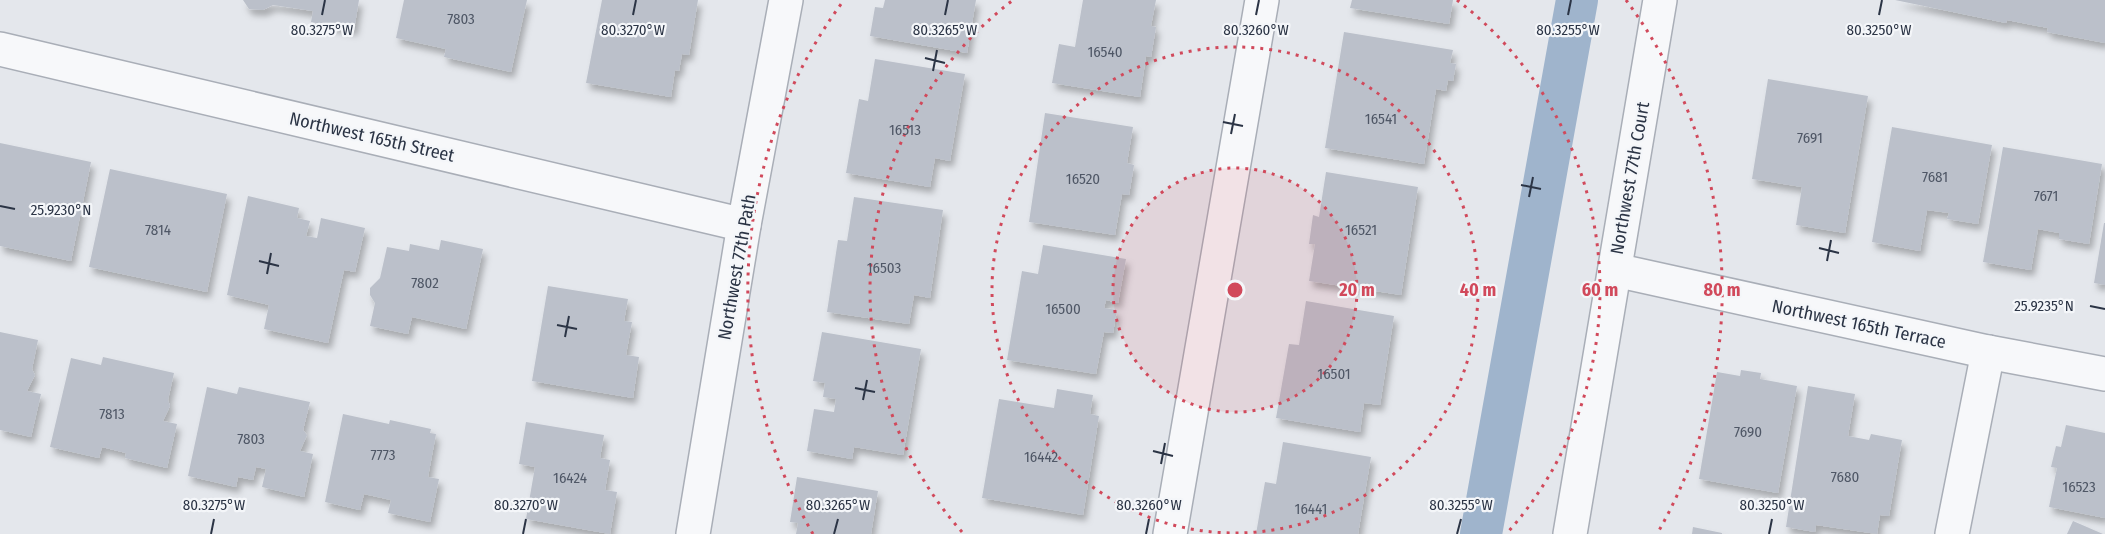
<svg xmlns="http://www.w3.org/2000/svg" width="2105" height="534" viewBox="0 0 2105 534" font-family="'Fira Sans Condensed',sans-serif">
<defs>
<filter id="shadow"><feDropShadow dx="3.5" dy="6" stdDeviation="3" flood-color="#0004"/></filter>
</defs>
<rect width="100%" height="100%" fill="#e4e7ec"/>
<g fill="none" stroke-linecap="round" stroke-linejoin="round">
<polyline stroke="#9fb4cc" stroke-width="42" points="1481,534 1577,0"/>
</g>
<g fill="#bbc0ca" filter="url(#shadow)">
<polygon points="243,0 359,0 354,30 311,22 313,11 273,5 263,10 249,9"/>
<polygon points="404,0 527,0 511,72 444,57 446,49 396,38"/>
<polygon points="602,0 698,0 689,55 682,54 679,71 675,70 671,97 586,83"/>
<polygon points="885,0 976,0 967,53 870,36 875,7 883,8"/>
<polygon points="1083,0 1156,0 1151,26 1156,27 1151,57 1146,56 1140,97 1052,83 1059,44 1075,47"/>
<polygon points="1352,0 1453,0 1449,24 1350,8"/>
<polygon points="1895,0 2105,0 2105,43 2047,32 2048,28 2007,20 2006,23"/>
<polygon points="1344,32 1453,50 1450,63 1456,64 1453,81 1448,80 1446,91 1436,89 1424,164 1325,148"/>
<polygon points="875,59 965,74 950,161 935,158 930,187 846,173 859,99 868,101"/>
<polygon points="1768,79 1868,96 1845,233 1796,225 1802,187 1752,179"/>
<polygon points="1045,113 1133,127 1127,163 1134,165 1129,195 1122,194 1115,235 1029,222"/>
<polygon points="1892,127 1992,145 1978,224 1947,219 1949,213 1927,210 1920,251 1872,242"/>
<polygon points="0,143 91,162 71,261 0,246"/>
<polygon points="2003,147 2102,164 2089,244 2059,239 2059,233 2038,229 2031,270 1983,262"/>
<polygon points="110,169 227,194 207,292 89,267"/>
<polygon points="1326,172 1418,187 1401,295 1309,281 1315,244 1309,244 1313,215 1319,217"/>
<polygon points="248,196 299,208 297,218 310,221 306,236 317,238 321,218 365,228 355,272 344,270 328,343 264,329 269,305 227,295"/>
<polygon points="854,197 943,210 930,298 914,295 909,324 827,312 838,240 847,241"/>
<polygon points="2104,223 2105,223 2105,285 2094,283"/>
<polygon points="441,240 483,249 466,329 412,317 408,334 370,326 375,303 370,295 370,288 380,278 387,247 409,251 410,244 439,250"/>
<polygon points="1043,245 1126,259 1118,303 1106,300 1104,308 1117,310 1113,333 1104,332 1096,374 1007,360 1022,271 1038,274"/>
<polygon points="548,286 628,299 624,321 632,322 626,355 639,357 633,398 532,381"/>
<polygon points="1306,301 1394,316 1380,405 1364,403 1360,432 1276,418 1289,344 1299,345"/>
<polygon points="0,332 38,340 32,369 35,375 27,391 41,394 31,437 0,430"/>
<polygon points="822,332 921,349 903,455 854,447 852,459 807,451 814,409 834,412 836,399 823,397 825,383 813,381"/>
<polygon points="103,357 174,373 168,400 170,406 163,421 177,424 167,468 125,458 126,453 102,447 99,458 50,447 71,358 101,365"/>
<polygon points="1741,370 1761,373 1760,379 1797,386 1778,493 1699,479 1717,372 1740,376"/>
<polygon points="1808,386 1855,394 1848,436 1869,440 1871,434 1902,440 1889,516 1880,515 1877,534 1816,525 1815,532 1786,527"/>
<polygon points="207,387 237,394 239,387 310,402 303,430 307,435 300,451 313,454 304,497 262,487 266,469 256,467 253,480 238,477 236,487 188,476"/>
<polygon points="1057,389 1093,395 1090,414 1099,416 1083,515 982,498 999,399 1054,408"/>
<polygon points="343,414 389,424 390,420 431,429 430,433 436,434 428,477 439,479 430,522 388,513 391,500 364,494 360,510 325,502"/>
<polygon points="526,422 604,435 600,458 610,460 605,490 617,492 610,534 526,519 535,467 519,464"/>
<polygon points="2066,425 2105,433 2105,518 2049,507 2057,468 2051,467 2056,446 2061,447"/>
<polygon points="1283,442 1371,457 1358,534 1256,534 1265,482 1276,484"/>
<polygon points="797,477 878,491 871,534 796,534 798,523 790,522"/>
<polygon points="2073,521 2103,534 2067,534"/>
<polygon points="1693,527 1722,533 1722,534 1692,534"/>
</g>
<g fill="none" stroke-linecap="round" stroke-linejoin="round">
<defs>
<g id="minor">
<polyline points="0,49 744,225"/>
<polyline points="1615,270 1988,352 2105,374"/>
<polyline points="693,534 744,225 786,0"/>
<polyline points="1170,534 1262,0"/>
<polyline points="1952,534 1988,352"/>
</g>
<polyline id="tertiary" points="1570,534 1660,0"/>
</defs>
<use href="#minor" stroke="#a9aeb7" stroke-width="36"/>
<use href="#tertiary" stroke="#a9aeb7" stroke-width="36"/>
<use href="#minor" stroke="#f7f8fa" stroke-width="33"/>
<use href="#tertiary" stroke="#f7f8fa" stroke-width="33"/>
</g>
<path fill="none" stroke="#2b3445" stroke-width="2" d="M 322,15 L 325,0M 633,15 L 636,0M 945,15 L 948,0M 1256,15 L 1259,0M 1568,15 L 1571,0M 1879,15 L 1882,0M 925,58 L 945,63M 933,71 L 937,50M 1223,122 L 1243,126M 1231,134 L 1235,114M 1521,185 L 1541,189M 1529,197 L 1533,177M 0,206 L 15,209M 1819,248 L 1839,253M 259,261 L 279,266M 1827,261 L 1831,240M 267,274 L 271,253M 2090,306 L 2105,309M 557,325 L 577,329M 565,337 L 569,316M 855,388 L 875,392M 863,400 L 867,380M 1153,451 L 1173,456M 1161,464 L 1165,443M 211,534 L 214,519M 523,534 L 526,519M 834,534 L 838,519M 1146,534 L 1149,519M 1457,534 L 1461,519M 1769,534 L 1772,519"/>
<circle cx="1235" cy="290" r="122" fill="#d1495b" fill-opacity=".12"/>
<g fill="none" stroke="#d1495b" stroke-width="3" stroke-dasharray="3 6">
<circle cx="1235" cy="290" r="122"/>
<circle cx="1235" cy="290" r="243"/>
<path d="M962 532A365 365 0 0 1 1013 0M1457 0A365 365 0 0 1 1508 532"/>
<path d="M813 534A487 487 0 0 1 844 0M1626 0A487 487 0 0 1 1657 534"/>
</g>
<g text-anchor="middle" stroke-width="4.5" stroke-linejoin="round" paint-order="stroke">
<g font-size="15" fill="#4f5766">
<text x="461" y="24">7803</text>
<text x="1105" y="57">16540</text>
<text x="1381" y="124">16541</text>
<text x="905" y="135">16513</text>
<text x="1810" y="143">7691</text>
<text x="1935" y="182">7681</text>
<text x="1083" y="184">16520</text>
<text x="2046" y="201">7671</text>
<text x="158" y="235">7814</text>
<text x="1361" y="235">16521</text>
<text x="884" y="273">16503</text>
<text x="425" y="288">7802</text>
<text x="1063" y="314">16500</text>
<text x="1334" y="379">16501</text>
<text x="112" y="419">7813</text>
<text x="1748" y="437">7690</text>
<text x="251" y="444">7803</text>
<text x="383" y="460">7773</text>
<text x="1041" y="462">16442</text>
<text x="1845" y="482">7680</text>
<text x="570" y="483">16424</text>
<text x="2079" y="492">16523</text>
<text x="1311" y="514">16441</text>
</g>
<g font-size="18" fill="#2b3445" stroke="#f4f6f9">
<text transform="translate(372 137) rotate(13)" y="6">Northwest 165th Street</text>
<text transform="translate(1630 178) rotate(-80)" y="6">Northwest 77th Court</text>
<text transform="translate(737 267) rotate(-80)" y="6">Northwest 77th Path</text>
<text transform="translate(1859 324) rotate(12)" y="6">Northwest 165th Terrace</text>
</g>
</g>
<g font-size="15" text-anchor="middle" fill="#2b3445" stroke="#f4f6f9" stroke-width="4.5" stroke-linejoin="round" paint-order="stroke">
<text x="322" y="35">80.3275°W</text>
<text x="633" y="35">80.3270°W</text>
<text x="945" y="35">80.3265°W</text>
<text x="1256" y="35">80.3260°W</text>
<text x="1568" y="35">80.3255°W</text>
<text x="1879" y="35">80.3250°W</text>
<text x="61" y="215">25.9230°N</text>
<text x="2044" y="311">25.9235°N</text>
<text x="214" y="510">80.3275°W</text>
<text x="526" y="510">80.3270°W</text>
<text x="838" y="510">80.3265°W</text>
<text x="1149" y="510">80.3260°W</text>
<text x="1461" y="510">80.3255°W</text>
<text x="1772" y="510">80.3250°W</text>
</g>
<circle cx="1235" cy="290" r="9" fill="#d1495b" stroke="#f4f6f9" stroke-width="3"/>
<g font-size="18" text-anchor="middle" font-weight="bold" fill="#d1495b" stroke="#f4f6f9" stroke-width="4.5" stroke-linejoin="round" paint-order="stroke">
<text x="1357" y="296">20 m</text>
<text x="1478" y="296">40 m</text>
<text x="1600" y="296">60 m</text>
<text x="1722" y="296">80 m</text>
</g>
</svg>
